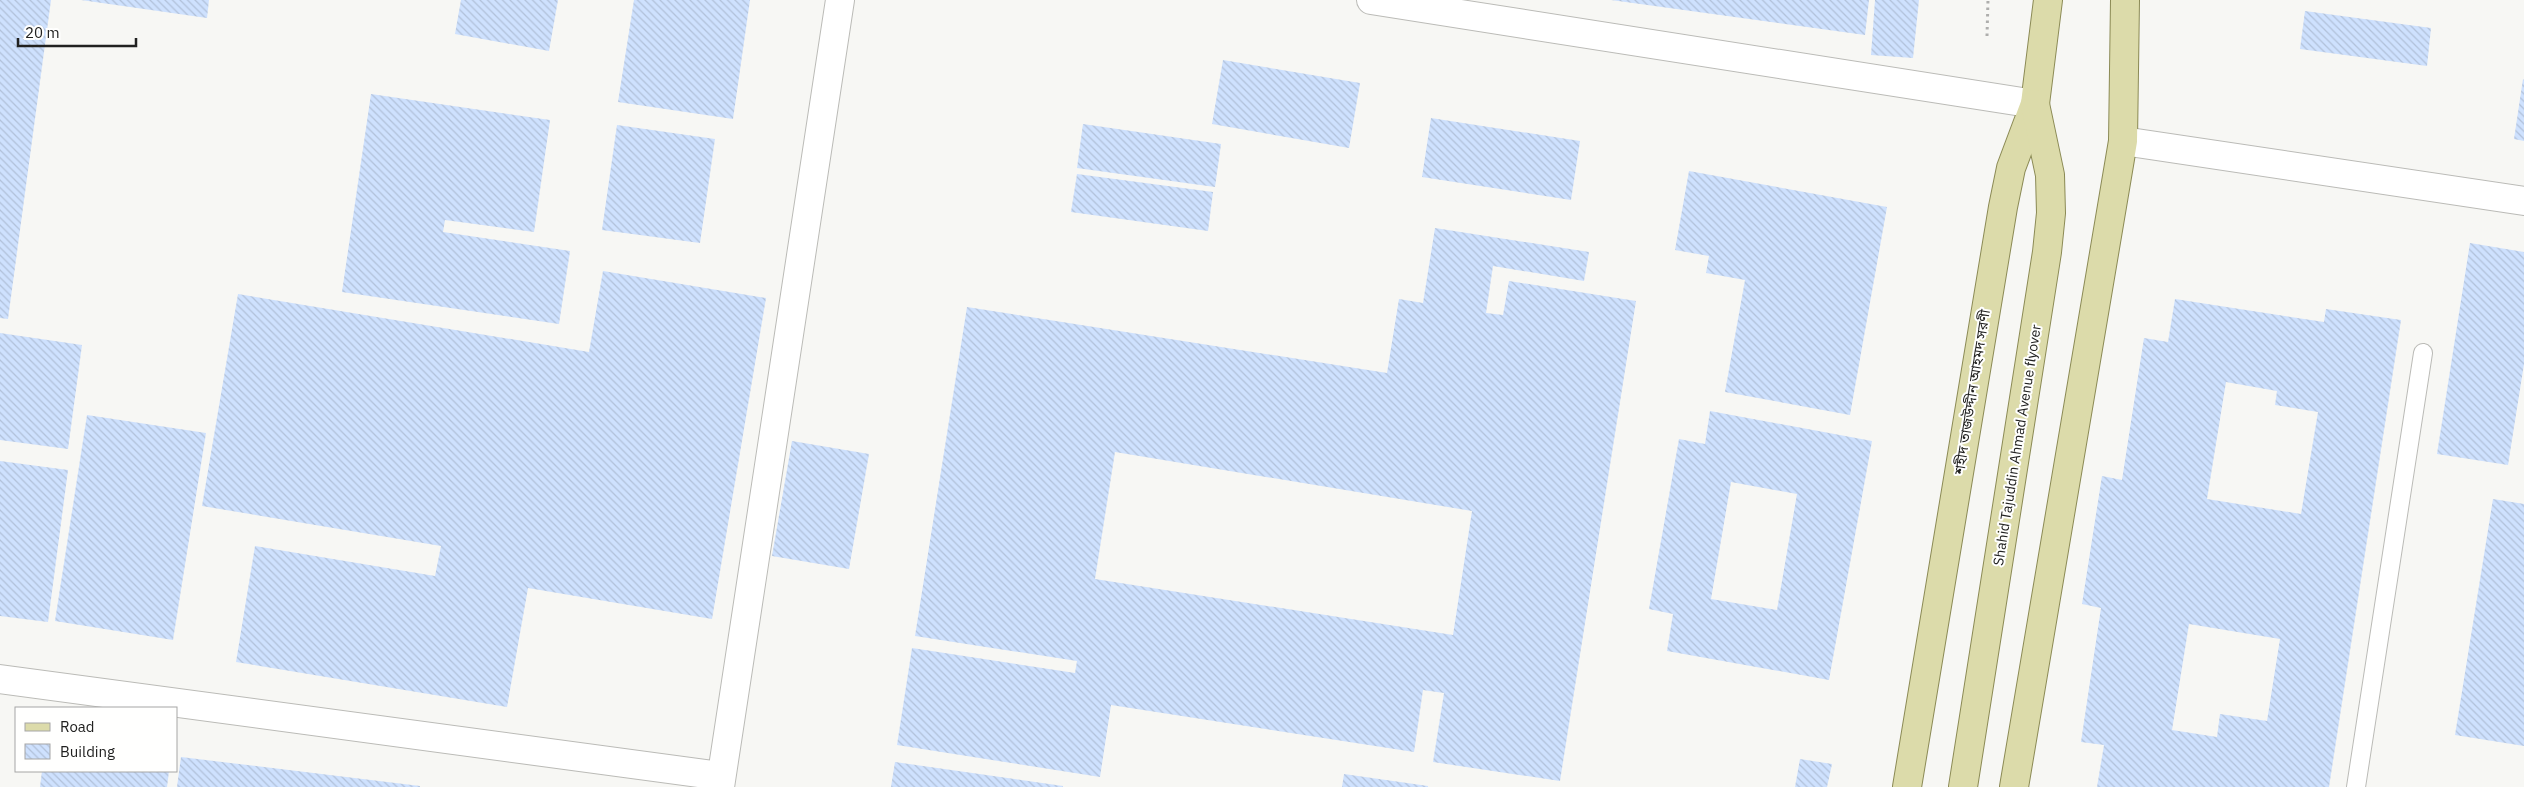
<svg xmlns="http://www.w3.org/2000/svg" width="2524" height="787" viewBox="0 0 2524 787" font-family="'IBM Plex Sans','Noto Sans Bengali',sans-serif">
<defs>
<pattern id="building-back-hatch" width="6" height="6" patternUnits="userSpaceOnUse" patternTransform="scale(1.25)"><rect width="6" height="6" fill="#cee1fe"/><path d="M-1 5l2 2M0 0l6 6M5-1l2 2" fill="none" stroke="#b1c1d9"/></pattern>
</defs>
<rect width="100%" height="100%" fill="#f7f7f4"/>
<g fill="url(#building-back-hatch)" fill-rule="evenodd">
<polygon points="0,0 51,0 8,319 0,318"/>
<polygon points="81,0 209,0 207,18"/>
<polygon points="461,0 558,0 549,51 455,34"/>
<polygon points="634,0 750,0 733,119 618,102"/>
<polygon points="1611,0 1869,0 1865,35"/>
<polygon points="1875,0 1919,0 1913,58 1871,55"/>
<polygon points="2305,11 2431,28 2427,66 2300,49"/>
<polygon points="1223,60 1360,83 1349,148 1212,124"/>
<polygon points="2523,79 2524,80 2524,141 2514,139"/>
<polygon points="371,94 550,120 534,232 445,220 443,232 570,251 559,324 342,292"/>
<polygon points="1431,118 1580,141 1571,200 1422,177"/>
<polygon points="1083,124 1221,144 1215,187 1077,168"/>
<polygon points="617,125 715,139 700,243 602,230"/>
<polygon points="1689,171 1887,207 1850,415 1725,392 1745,280 1706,273 1709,256 1675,250"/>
<polygon points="1077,174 1213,192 1208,231 1071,212"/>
<path d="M 1435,228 L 1589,252 L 1584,281 L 1493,266 L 1486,313 L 1503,315 L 1509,281 L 1636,301 L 1560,781 L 1433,762 L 1444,693 L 1423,690 L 1414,752 L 1111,705 L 1100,777 L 897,745 L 912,648 L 1075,673 L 1077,661 L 915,636 L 967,307 L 1387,373 L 1399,299 L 1423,303 ZM 1115,452 L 1472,511 L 1453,635 L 1095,579 Z"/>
<polygon points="2470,243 2524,252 2524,364 2508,465 2437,454"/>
<polygon points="603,271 766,298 712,619 528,588 507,707 236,662 255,546 435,576 441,546 202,506 238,294 589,352"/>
<path d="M 2175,299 L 2324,322 L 2326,309 L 2401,320 L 2329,787 L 2097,787 L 2104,745 L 2081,742 L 2101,608 L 2082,604 L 2102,476 L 2122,480 L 2144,338 L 2168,342 ZM 2226,382 L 2277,391 L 2275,405 L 2318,412 L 2301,514 L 2207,499 ZM 2189,624 L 2280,639 L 2267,721 L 2220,714 L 2217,737 L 2172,730 Z"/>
<polygon points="0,333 82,345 68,449 0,440"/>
<path d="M 1710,411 L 1872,441 L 1829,680 L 1667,651 L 1673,614 L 1649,609 L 1679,439 L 1705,444 ZM 1731,482 L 1797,494 L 1777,610 L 1711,599 Z"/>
<polygon points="87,415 206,433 173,640 55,621"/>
<polygon points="792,441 869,454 849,569 772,556"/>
<polygon points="0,461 68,470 48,622 0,616"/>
<polygon points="2493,499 2524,504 2524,746 2455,735"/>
<polygon points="181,757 420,786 420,787 177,787"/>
<polygon points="1800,759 1832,764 1827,787 1795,787"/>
<polygon points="895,762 1063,786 1063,787 891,787"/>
<polygon points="42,771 169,771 167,787 40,787"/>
<polygon points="1344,774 1428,786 1428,787 1342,787"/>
</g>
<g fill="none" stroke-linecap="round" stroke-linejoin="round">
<defs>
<polyline id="lane" points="2356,787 2423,353"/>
<g id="street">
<polyline points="0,679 721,776"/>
<polyline points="720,787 840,0"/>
</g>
<g id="secondary">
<polyline points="1371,0 2035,104"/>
<polyline points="2123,141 2524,201"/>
</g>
<g id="primary">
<polyline points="1907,787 2003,207 2011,168 2035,104 2048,0"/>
<polyline points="1963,787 2047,252 2051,213 2050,175 2035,104"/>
<polyline points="2014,787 2123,141 2125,0"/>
</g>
</defs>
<use href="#lane" stroke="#bbbbb7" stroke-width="20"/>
<use href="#street" stroke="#bbbbb7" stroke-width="30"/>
<use href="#secondary" stroke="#bbbbb7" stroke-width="30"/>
<use href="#primary" stroke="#8b8a55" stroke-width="30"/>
<polyline stroke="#aeaeac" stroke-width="3" stroke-dasharray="2.5 4" stroke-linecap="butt" points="1987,36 1988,0"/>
<use href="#lane" stroke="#fff" stroke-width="18"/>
<use href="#street" stroke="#fff" stroke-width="28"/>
<use href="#secondary" stroke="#fff" stroke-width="28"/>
<use href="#primary" stroke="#dcdbaa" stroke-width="28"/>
</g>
<g text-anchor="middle" stroke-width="4" stroke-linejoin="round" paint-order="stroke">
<g font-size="14" fill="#212120" stroke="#fffffe">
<text transform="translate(1972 392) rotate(-81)" y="5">শহীদ তাজউদ্দীন আহমদ সরণী</text>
<text transform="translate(2017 445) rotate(-81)" y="5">Shahid Tajuddin Ahmad Avenue flyover</text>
</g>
</g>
<rect x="15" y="707" width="162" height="65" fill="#fffffe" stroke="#a6a6a5"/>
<rect x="25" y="723" width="25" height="8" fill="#dcdbaa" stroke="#a6a6a5"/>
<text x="60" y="732" font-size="15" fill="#212120">Road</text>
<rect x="25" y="744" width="25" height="15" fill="url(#building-back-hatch)" stroke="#a6a6a5"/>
<text x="60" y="757" font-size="15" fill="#212120">Building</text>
<path d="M18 38v8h118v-8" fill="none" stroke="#212120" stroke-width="2.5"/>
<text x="25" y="38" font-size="15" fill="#212120" stroke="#fffffe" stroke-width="4" paint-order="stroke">20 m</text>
</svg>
